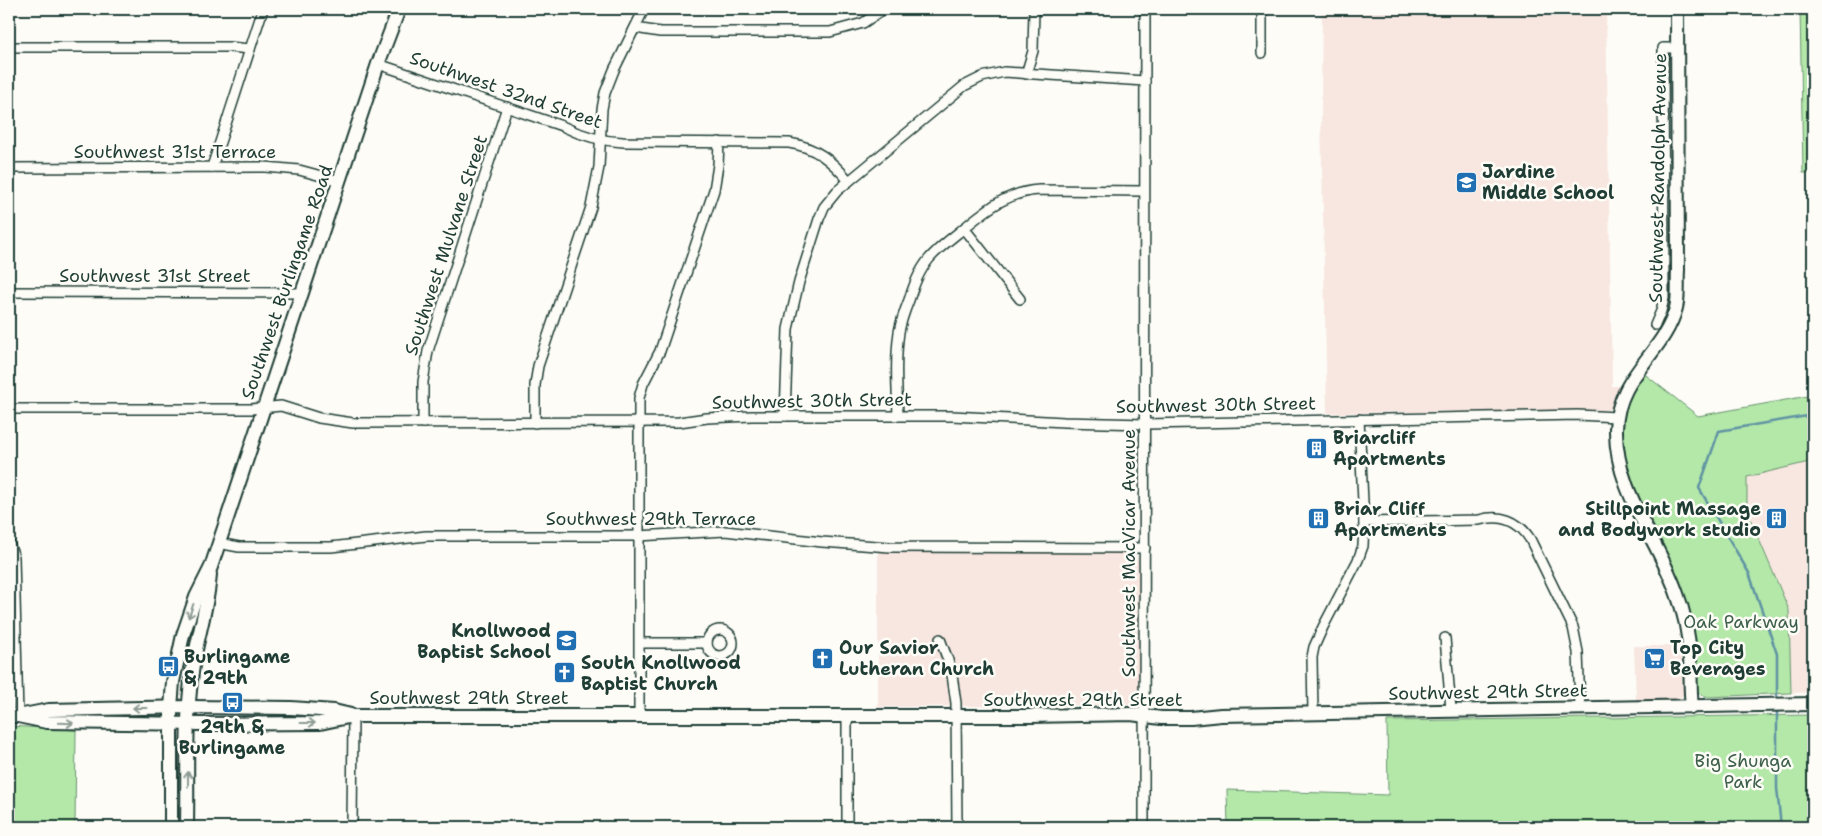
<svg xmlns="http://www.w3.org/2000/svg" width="1822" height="836" viewBox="0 0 1822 836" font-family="'Shantell Sans',sans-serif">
<rect width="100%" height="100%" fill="#fdfcf7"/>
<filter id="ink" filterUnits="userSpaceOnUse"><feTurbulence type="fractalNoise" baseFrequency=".02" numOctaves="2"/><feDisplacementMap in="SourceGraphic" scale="10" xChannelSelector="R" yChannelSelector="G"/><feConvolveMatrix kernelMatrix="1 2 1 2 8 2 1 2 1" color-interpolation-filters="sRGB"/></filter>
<g filter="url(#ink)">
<g fill="#f8e6e0">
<polygon points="1322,9 1606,9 1612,386 1620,386 1613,408 1607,410 1327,413 1321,112"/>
<polygon points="1813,461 1813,692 1791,693 1789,610 1747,511 1747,476"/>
<polygon points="878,552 1133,553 1137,556 1140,564 1139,696 1137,701 1134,705 1129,705 878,707"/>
<polygon points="1634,646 1682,646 1684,694 1681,697 1675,699 1636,700"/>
</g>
<g fill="#b3e8a9" stroke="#69926e">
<polygon points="1800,9 1813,9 1813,173 1803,173"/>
<path d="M 1642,372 L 1698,416 L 1813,395 L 1813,461 L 1747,477 L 1747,511 L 1789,610 L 1791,693 L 1708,697 L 1700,694 L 1696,689 C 1695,663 1697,634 1689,610 C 1679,581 1665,554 1653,526 C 1635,489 1618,457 1625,414 C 1628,400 1636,386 1642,372 Z"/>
<polygon points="1813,715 1813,827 1228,827 1227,790 1388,795 1387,721"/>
<polygon points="9,726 76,730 75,827 9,827"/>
</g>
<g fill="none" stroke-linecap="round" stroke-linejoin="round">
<g stroke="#6093a3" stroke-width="2.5">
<polyline points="1777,700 1777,654 1749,573 1699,488 1719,431 1813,415"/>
<polyline points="1777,708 1777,788 1781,827"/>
</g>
<defs>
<g id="street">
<polyline points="1262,9 1262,53"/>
<polyline points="635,28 660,32 830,32 863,23 884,9"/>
<polyline points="9,47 229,47 250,49"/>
<path d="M 378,64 L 562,126 C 582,136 601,141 623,142 L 789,143 C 816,147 832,161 849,181"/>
<polyline points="1026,74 1033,51 1034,9"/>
<polyline points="212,167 263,9"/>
<polyline points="9,168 265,167 299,170 340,181"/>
<polyline points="964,228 1020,299"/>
<polyline points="9,292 302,293"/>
<polyline points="1655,325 1661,311 1664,298 1663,48 1677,48"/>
<polyline points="9,409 251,409 281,406 319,418 353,423 679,422 707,418 752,416 952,416 1064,422 1146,424 1578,415 1617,417"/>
<polyline points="785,416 788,329 799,282 819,219 824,207 837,191 964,86 982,77 1004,72 1145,81"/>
<path d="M 898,416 C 897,388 895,360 899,332 C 901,321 905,310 909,300 C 914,285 919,271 929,259 C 940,246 956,235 969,224 C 991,206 1010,192 1039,190 L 1144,191"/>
<polyline points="423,423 423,382 428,351 507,107"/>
<polyline points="535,423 535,385 538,366 591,207 599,167 602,109 605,93 614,70 644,9"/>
<path d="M 1364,522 L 1479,520 C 1500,514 1518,520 1530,539 L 1573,627 L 1578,652 L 1580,708"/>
<polyline points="9,543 14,557 18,716"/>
<polyline points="218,543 239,547 331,547 426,536 638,536 725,531 822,542 890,547 1145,548"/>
<circle cx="720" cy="643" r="13"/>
<polyline points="1445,638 1451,710"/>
<polyline points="940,639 951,668 956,703 957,827"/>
<polyline points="640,643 707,643"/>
<polyline points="1313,713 1312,657 1314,647 1323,627 1358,560 1363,546 1364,522 1359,419"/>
<polyline points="639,716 639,398 643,384 660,351 714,190 718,165 719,142"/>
<polyline points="352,827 353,716"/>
<polyline points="847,827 847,716"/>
<polyline points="1144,827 1145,9"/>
</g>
<g id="secondary">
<path d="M 1677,9 L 1678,270 C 1677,282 1679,297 1676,308 C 1664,354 1617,375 1616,429 C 1615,490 1656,536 1676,591 C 1684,611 1689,636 1690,658 C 1691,674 1690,690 1692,707"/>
<polyline points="9,716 18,716 49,710 189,707 291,708 334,711 351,715"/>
<polyline points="18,716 47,722 201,724 320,723 353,716 1031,716 1131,714 1161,718 1191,718 1221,715 1813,704"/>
<polyline points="171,827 171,708 173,682 183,635 196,597 211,567 378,64 399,9"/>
<path d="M 187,827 C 188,776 185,724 192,673 C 196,640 208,608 210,574"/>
</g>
</defs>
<use href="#street" stroke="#1f3d34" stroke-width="12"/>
<use href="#secondary" stroke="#1f3d34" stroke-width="16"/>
<use href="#street" stroke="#fdfcf7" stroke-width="9"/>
<use href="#secondary" stroke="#fdfcf7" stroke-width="12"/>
</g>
<defs><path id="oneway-shaft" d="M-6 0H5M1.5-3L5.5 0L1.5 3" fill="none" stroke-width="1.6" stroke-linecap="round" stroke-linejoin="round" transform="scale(1.25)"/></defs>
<g stroke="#8e9c96">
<use href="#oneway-shaft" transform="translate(191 611) rotate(109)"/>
<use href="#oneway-shaft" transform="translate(140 708) rotate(180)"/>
<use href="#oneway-shaft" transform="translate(66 723) rotate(2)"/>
<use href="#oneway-shaft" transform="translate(308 723)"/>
<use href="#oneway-shaft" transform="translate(188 779) rotate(-90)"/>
</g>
</g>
<defs>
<symbol id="school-square" viewBox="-11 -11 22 22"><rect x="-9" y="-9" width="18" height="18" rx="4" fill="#1f6fb2" stroke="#fdfcf7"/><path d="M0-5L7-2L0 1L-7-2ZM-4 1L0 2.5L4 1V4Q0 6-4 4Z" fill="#fff"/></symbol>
<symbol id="building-square" viewBox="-11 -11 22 22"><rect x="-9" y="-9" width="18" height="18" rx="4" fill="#1f6fb2" stroke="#fdfcf7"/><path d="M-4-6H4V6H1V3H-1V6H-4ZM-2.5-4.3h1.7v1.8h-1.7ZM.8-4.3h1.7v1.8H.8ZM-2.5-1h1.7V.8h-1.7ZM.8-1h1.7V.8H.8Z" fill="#fff"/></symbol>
<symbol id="church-square" viewBox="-11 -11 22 22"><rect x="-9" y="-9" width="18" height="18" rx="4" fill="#1f6fb2" stroke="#fdfcf7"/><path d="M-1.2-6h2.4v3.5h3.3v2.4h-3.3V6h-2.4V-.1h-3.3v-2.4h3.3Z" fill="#fff"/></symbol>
<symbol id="supermarket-square" viewBox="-11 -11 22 22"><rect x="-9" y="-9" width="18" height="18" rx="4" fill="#1f6fb2" stroke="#fdfcf7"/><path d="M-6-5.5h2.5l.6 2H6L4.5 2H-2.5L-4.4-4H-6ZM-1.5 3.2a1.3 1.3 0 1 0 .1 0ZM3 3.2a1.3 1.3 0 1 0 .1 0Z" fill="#fff"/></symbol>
<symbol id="bus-square" viewBox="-11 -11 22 22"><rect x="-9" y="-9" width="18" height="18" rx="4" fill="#1f6fb2" stroke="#fdfcf7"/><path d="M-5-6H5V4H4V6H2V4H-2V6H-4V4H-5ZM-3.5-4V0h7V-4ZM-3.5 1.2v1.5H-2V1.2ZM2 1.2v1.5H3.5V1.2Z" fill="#fff"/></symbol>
</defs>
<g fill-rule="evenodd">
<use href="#school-square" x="1454" y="170" width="25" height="25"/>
<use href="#building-square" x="1304" y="436" width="25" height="25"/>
<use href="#building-square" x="1306" y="506" width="25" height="25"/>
<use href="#building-square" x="1764" y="506" width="25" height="25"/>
<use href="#school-square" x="554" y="628" width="25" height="25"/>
<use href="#church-square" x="810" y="646" width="25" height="25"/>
<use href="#supermarket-square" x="1642" y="646" width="25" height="25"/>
<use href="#bus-square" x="156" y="654" width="25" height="25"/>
<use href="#church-square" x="552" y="660" width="25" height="25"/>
<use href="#bus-square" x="220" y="690" width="25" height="25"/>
</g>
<g text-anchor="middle" stroke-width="5" stroke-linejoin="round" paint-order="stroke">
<g font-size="18" fill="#1f3d34" stroke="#fdfcf7">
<text transform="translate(506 90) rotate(19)" y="6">Southwest 32nd Street</text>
<text x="175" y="158">Southwest 31st Terrace</text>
<text transform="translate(1658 178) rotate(-89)" y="6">Southwest Randolph Avenue</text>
<text transform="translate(446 245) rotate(-72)" y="6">Southwest Mulvane Street</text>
<text x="155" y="282">Southwest 31st Street</text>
<text transform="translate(287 282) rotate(-71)" y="6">Southwest Burlingame Road</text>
<text transform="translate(812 401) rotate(-1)" y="6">Southwest 30th Street</text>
<text transform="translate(1216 405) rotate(-1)" y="6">Southwest 30th Street</text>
<text x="651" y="525">Southwest 29th Terrace</text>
<text transform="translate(1129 553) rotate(-90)" y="6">Southwest MacVicar Avenue</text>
<text transform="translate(1488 692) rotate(-1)" y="6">Southwest 29th Street</text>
<text x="469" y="704">Southwest 29th Street</text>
<text x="1083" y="706">Southwest 29th Street</text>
</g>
<g font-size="18" font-weight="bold" fill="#1f3d34" stroke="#fdfcf7" text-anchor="start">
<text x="1482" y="178">Jardine<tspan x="1482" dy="21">Middle School</tspan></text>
<text x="1333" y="444">Briarcliff<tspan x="1333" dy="21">Apartments</tspan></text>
<text x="1334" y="515">Briar Cliff<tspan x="1334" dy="21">Apartments</tspan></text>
<text x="1761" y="515" text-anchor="end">Stillpoint Massage<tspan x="1761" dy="21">and Bodywork studio</tspan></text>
<text x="551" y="637" text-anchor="end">Knollwood<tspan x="551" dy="21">Baptist School</tspan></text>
<text x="839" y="654">Our Savior<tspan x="839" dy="21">Lutheran Church</tspan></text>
<text x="1670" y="654">Top City<tspan x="1670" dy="21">Beverages</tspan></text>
<text x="184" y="663">Burlingame<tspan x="184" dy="21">&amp; 29th</tspan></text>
<text x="581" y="669">South Knollwood<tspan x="581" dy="21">Baptist Church</tspan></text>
<text x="232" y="733" text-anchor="middle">29th &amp;<tspan x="232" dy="21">Burlingame</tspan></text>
</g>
<g font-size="18" fill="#3d5f4b" stroke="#fdfcf7">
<text x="1741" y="628">Oak Parkway</text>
<text x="1743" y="767">Big Shunga<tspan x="1743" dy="21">Park</tspan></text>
</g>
</g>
<rect width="1822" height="836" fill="none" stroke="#fdfcf7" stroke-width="30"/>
<rect x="15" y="15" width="1792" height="806" fill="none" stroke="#1f3d34" stroke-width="2" filter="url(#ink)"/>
</svg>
